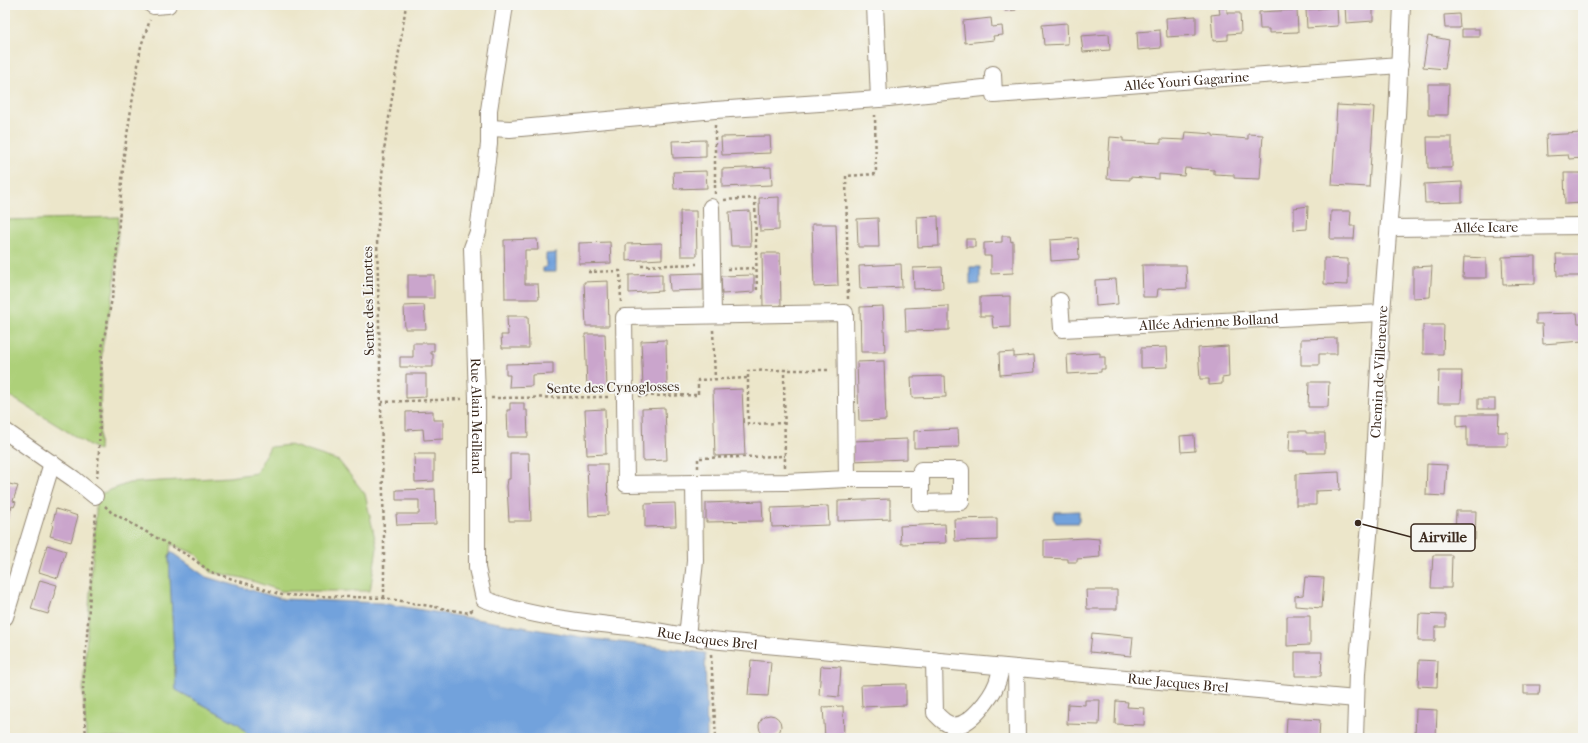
<svg xmlns="http://www.w3.org/2000/svg" width="1588" height="743" viewBox="0 0 1588 743" font-family="'IM FELL French Canon',serif">
<rect width="100%" height="100%" fill="#f6f6f2"/>
<filter id="ink" filterUnits="userSpaceOnUse"><feTurbulence type="fractalNoise" baseFrequency=".025" numOctaves="2"/><feDisplacementMap in="SourceGraphic" scale="8" xChannelSelector="R" yChannelSelector="G"/><feConvolveMatrix kernelMatrix="1 2 1 2 8 2 1 2 1" color-interpolation-filters="sRGB"/></filter>
<filter id="wash" filterUnits="userSpaceOnUse"><feTurbulence type="fractalNoise" baseFrequency=".012" numOctaves="4" result="noise"/><feDisplacementMap in="SourceGraphic" scale="16" xChannelSelector="R" yChannelSelector="G"/><feGaussianBlur stdDeviation="0.9" result="paint"/><feColorMatrix in="noise" values="0 0 0 0 0 0 0 0 0 0 0 0 0 0 0 0 0 1.4 0 .05"/><feComposite in="paint" operator="in"/></filter>
<g filter="url(#wash)">
<rect width="100%" height="100%" fill="#ece6ca"/>
<g fill="#add079" stroke="#747d4c">
<polygon points="119,217 114,289 102,348 99,451 5,393 5,220"/>
<polygon points="290,445 339,461 365,494 377,548 370,591 282,591 243,578 211,572 196,554 171,544 169,558 176,690 239,724 251,738 86,738 83,690 96,511 95,496 129,483 229,477 256,473 270,447"/>
</g>
<g fill="#72a2dc" stroke="#56667d">
<polygon points="556,253 556,272 543,272 543,268 546,267 546,254"/>
<polygon points="970,267 980,267 980,284 970,285"/>
<polygon points="1079,511 1079,523 1056,523 1055,521 1053,519 1055,512"/>
<polygon points="171,552 206,577 282,599 381,603 587,638 705,653 707,738 251,738 239,724 176,690 169,558"/>
</g>
<g id="blocks">
<g fill="#caa5cc">
<polygon points="1005,5 1015,5 1016,10 1005,11"/>
<polygon points="1345,5 1373,5 1373,21 1346,23"/>
<polygon points="1337,7 1338,26 1307,28 1306,10"/>
<polygon points="1219,8 1227,8 1227,13 1240,13 1241,33 1228,34 1228,40 1213,41 1211,15 1220,14"/>
<polygon points="1297,10 1298,32 1269,33 1269,29 1260,29 1259,12"/>
<polygon points="1459,14 1460,28 1445,28 1444,15"/>
<polygon points="1196,16 1196,35 1167,37 1166,18"/>
<polygon points="991,18 992,27 1002,26 1003,35 993,36 994,40 965,43 963,21"/>
<polygon points="1067,23 1068,44 1044,45 1042,25"/>
<rect x="1462" y="29" width="17" height="8"/>
<polygon points="1160,30 1161,48 1138,50 1137,32"/>
<polygon points="1109,34 1110,50 1083,52 1081,36"/>
<polygon points="1428,36 1449,40 1445,69 1423,67"/>
<polygon points="1428,84 1449,84 1448,115 1428,115"/>
<polygon points="1337,105 1374,107 1369,187 1332,185"/>
<polygon points="1186,132 1213,134 1213,136 1248,139 1248,134 1263,135 1260,179 1234,178 1234,175 1214,174 1214,170 1185,168 1184,176 1159,174 1159,179 1130,177 1130,180 1107,179 1110,137 1123,138 1123,141 1161,143 1161,139 1185,140"/>
<polygon points="1583,133 1583,158 1569,159 1568,155 1547,156 1546,135"/>
<polygon points="770,136 771,153 722,155 721,137"/>
<polygon points="1427,137 1452,137 1452,168 1428,168"/>
<polygon points="706,140 706,157 673,158 672,141"/>
<polygon points="771,167 772,185 722,187 722,169"/>
<polygon points="706,171 707,188 674,189 673,172"/>
<polygon points="1564,173 1581,173 1581,184 1583,184 1583,188 1581,188 1582,203 1565,204"/>
<polygon points="1462,182 1462,202 1425,203 1424,184"/>
<polygon points="779,197 779,230 760,231 759,198"/>
<polygon points="1308,206 1307,229 1294,230 1294,208"/>
<polygon points="680,211 696,211 697,256 681,256"/>
<polygon points="750,211 751,246 731,246 729,212"/>
<polygon points="1331,211 1351,211 1350,226 1355,226 1354,239 1330,239"/>
<polygon points="938,216 939,246 918,247 917,217"/>
<polygon points="878,218 879,247 858,247 857,219"/>
<polygon points="812,224 836,224 838,286 814,287"/>
<polygon points="1002,236 1010,236 1011,242 1013,241 1013,273 991,274 991,256 984,256 984,243 1002,242"/>
<polygon points="1078,238 1079,259 1051,261 1050,240"/>
<polygon points="537,239 538,250 525,250 525,284 538,284 539,299 505,299 504,240"/>
<rect x="966" y="239" width="9" height="8"/>
<polygon points="610,242 611,263 579,264 579,243"/>
<polygon points="662,243 662,259 626,261 626,244"/>
<polygon points="762,253 780,253 781,306 763,306"/>
<polygon points="1556,254 1583,254 1583,276 1557,276"/>
<polygon points="1535,256 1535,284 1503,285 1502,257"/>
<polygon points="1464,257 1486,258 1486,278 1463,278"/>
<polygon points="1324,258 1348,259 1348,285 1324,284"/>
<polygon points="901,264 902,287 860,289 859,266"/>
<polygon points="1142,265 1186,265 1187,288 1158,289 1157,297 1143,297"/>
<polygon points="1432,266 1430,297 1413,298 1413,267"/>
<polygon points="942,267 943,288 914,289 913,268"/>
<polygon points="703,273 703,290 670,291 669,274"/>
<polygon points="662,274 662,291 629,293 629,275"/>
<rect x="408" y="275" width="26" height="23"/>
<polygon points="754,275 754,292 722,294 721,276"/>
<polygon points="1116,279 1118,304 1096,306 1095,280"/>
<polygon points="608,281 609,326 586,326 584,282"/>
<polygon points="1010,296 1010,327 993,328 992,316 980,316 980,297"/>
<polygon points="424,305 426,329 405,329 404,306"/>
<polygon points="883,306 885,352 861,352 860,307"/>
<polygon points="949,306 949,330 906,331 905,308"/>
<polygon points="1577,313 1578,323 1583,323 1583,341 1543,344 1542,324 1536,324 1536,314"/>
<polygon points="507,316 528,316 529,348 502,348 501,335 508,335"/>
<polygon points="1423,325 1444,325 1443,354 1423,354"/>
<polygon points="585,334 605,334 607,387 587,388"/>
<polygon points="1337,338 1337,354 1319,354 1319,365 1301,365 1301,339"/>
<polygon points="666,340 667,386 643,387 641,341"/>
<polygon points="413,343 434,343 434,351 431,351 431,354 433,354 433,367 400,367 400,357 413,357"/>
<polygon points="1228,346 1229,377 1222,378 1222,384 1209,385 1209,379 1200,379 1198,348"/>
<polygon points="1167,347 1168,367 1141,368 1141,348"/>
<polygon points="1014,352 1014,357 1034,355 1035,372 1000,375 999,353"/>
<polygon points="1100,353 1100,357 1105,357 1105,369 1101,369 1101,372 1068,374 1067,355"/>
<polygon points="884,361 886,420 859,421 857,362"/>
<polygon points="553,363 553,374 532,375 532,386 509,387 510,375 506,375 506,364"/>
<polygon points="1439,371 1462,371 1461,403 1438,403"/>
<polygon points="406,374 426,374 426,397 406,398"/>
<polygon points="945,376 946,397 912,398 911,377"/>
<polygon points="1309,382 1329,382 1328,407 1308,407"/>
<polygon points="742,389 745,455 715,456 713,390"/>
<rect x="1478" y="399" width="17" height="10"/>
<polygon points="510,403 524,403 524,410 527,410 528,437 508,437 507,410 510,410"/>
<polygon points="665,408 667,460 643,461 642,409"/>
<polygon points="605,409 606,454 587,455 585,410"/>
<polygon points="433,411 433,420 443,420 443,439 424,440 423,429 406,430 406,412"/>
<polygon points="1457,414 1499,414 1498,432 1508,432 1508,446 1467,446 1467,426 1457,427"/>
<polygon points="958,429 959,447 914,448 914,431"/>
<polygon points="1290,431 1306,431 1306,433 1325,433 1325,453 1307,453 1307,451 1289,451"/>
<polygon points="1194,435 1195,451 1181,452 1180,436"/>
<polygon points="907,439 907,459 852,461 852,441"/>
<polygon points="510,453 529,453 531,521 509,521 507,486 508,479 510,479"/>
<polygon points="414,454 434,454 434,481 415,482"/>
<polygon points="587,464 607,464 608,515 589,516"/>
<polygon points="1427,464 1447,465 1445,496 1426,495"/>
<polygon points="1339,472 1340,490 1316,491 1316,505 1296,505 1296,474"/>
<polygon points="5,483 18,486 13,501 16,502 14,507 12,506 7,521 5,520"/>
<polygon points="435,489 436,524 397,525 396,514 419,514 419,500 396,500 396,490"/>
<polygon points="890,499 890,519 838,521 838,501"/>
<polygon points="762,501 763,521 706,522 706,503"/>
<polygon points="675,503 676,526 645,527 645,504"/>
<polygon points="828,506 829,525 772,527 771,508"/>
<polygon points="56,509 78,516 71,542 50,536 53,525 52,525"/>
<polygon points="1456,511 1476,511 1475,540 1455,539"/>
<polygon points="997,518 997,540 955,541 954,519"/>
<polygon points="945,524 946,543 901,544 900,526"/>
<polygon points="1087,538 1099,539 1100,557 1077,559 1077,562 1068,562 1068,559 1044,558 1044,540"/>
<polygon points="47,545 66,551 58,578 39,572"/>
<polygon points="1433,555 1452,555 1451,588 1431,588"/>
<polygon points="1305,577 1324,578 1322,608 1295,606 1295,596 1303,595"/>
<polygon points="40,580 57,585 48,614 31,609"/>
<polygon points="1086,590 1117,590 1117,609 1087,609"/>
<polygon points="1419,614 1446,615 1446,627 1435,627 1435,641 1418,641"/>
<polygon points="1287,616 1310,616 1310,645 1287,646"/>
<polygon points="1092,633 1133,637 1131,656 1090,652"/>
<polygon points="1295,652 1322,652 1321,676 1295,676"/>
<polygon points="751,660 771,662 768,696 748,695"/>
<polygon points="1419,660 1438,661 1437,687 1418,686"/>
<polygon points="821,666 841,667 839,697 819,695"/>
<polygon points="902,684 906,684 906,705 862,707 861,685"/>
<polygon points="1524,685 1540,685 1539,694 1524,694"/>
<polygon points="1085,700 1100,700 1099,725 1067,724 1068,704 1085,705"/>
<polygon points="1116,701 1128,702 1127,707 1145,708 1144,725 1115,724"/>
<polygon points="843,706 844,737 825,738 823,707"/>
<polygon points="1416,709 1437,710 1436,738 1415,738"/>
<circle cx="770" cy="726" r="11"/>
<polygon points="1287,718 1320,720 1319,738 1286,736"/>
<polygon points="1057,736 1077,737 1077,738 1057,738"/>
</g>
</g>
</g>
<g filter="url(#ink)">
<use href="#blocks" fill-opacity="0" stroke="#948874" stroke-width="1"/>
<g fill="none" stroke-linecap="round" stroke-linejoin="round">
<defs>
<g id="street">
<polyline points="152,5 154,6 168,5"/>
<path id="s1" d="M 505,5 L 489,110 L 489,144 L 478,232 L 472,248 L 477,398 L 477,568 L 484,599 C 532,618 586,622 636,628 C 665,632 692,638 721,641 L 1356,699"/>
<polyline points="875,5 879,99"/>
<path id="s2" d="M 993,74 L 994,95 L 1400,65"/>
<polyline points="489,128 510,129 715,110 879,99 993,87"/>
<polyline points="711,207 713,315"/>
<path id="s3" d="M 1390,228 L 1583,226"/>
<path id="s4" d="M 1060,301 L 1062,329 L 1382,313"/>
<polyline points="5,431 74,479 95,496"/>
<polyline points="847,479 921,479 921,503 961,502 961,470 921,470 921,479"/>
<polyline points="5,617 52,463"/>
<polyline points="687,637 695,561 694,483 786,482 847,479 845,313 624,317 626,484 694,483"/>
<path d="M 934,660 L 935,713 C 940,718 945,724 952,725 C 969,729 992,696 997,683 C 999,678 1000,672 1001,667"/>
<polyline points="1016,668 1017,738"/>
<path id="s5" d="M 1355,738 L 1357,673 L 1371,512 L 1382,313 L 1397,115 L 1402,5"/>
</g>
</defs>
<use href="#street" stroke="#948874" stroke-width="18"/>
<g stroke="#948874" stroke-width="2.5" stroke-dasharray="3 3" stroke-linecap="butt">
<polyline points="715,125 715,194"/>
<polyline points="724,200 755,198 757,293"/>
<polyline points="641,266 697,264"/>
<polyline points="727,269 756,268"/>
<polyline points="588,272 620,271 621,303"/>
<polyline points="848,299 846,176 876,174 875,115"/>
<polyline points="713,330 715,379"/>
<polyline points="748,378 748,371 784,370"/>
<polyline points="639,396 698,395 698,380 748,378 748,424 784,423"/>
<polyline points="491,398 610,397"/>
<polyline points="381,402 462,399"/>
<polyline points="785,467 784,370 831,370"/>
<polyline points="698,468 698,458 785,456"/>
<polyline points="97,478 99,451 102,348 114,289 124,154 141,46 150,20"/>
<polyline points="105,506 111,512 189,556 211,572 282,595 384,598 469,613 473,609"/>
<polyline points="384,598 384,537 377,239 384,151 406,5"/>
<polyline points="711,655 716,738"/>
<polyline points="86,738 83,690 96,511"/>
</g>
<use href="#street" stroke="#fff" stroke-width="16"/>
</g>
</g>
<g text-anchor="middle" stroke-width="4" stroke-linejoin="round" paint-order="stroke">
<g font-size="14" fill="#3b2a1e" stroke="#f6f6f2">
<text dy="5" stroke="none"><textPath href="#s2" startOffset="214">Allée Youri Gagarine</textPath></text>
<text dy="5" stroke="none"><textPath href="#s3" startOffset="96">Allée Icare</textPath></text>
<text transform="translate(368 301) rotate(-91)" y="5">Sente des Linottes</text>
<text dy="5" stroke="none"><textPath href="#s4" startOffset="175">Allée Adrienne Bolland</textPath></text>
<text dy="5" stroke="none"><textPath href="#s5" startOffset="367">Chemin de Villeneuve</textPath></text>
<text transform="translate(613 387) rotate(-1)" y="5">Sente des Cynoglosses</text>
<text dy="5" stroke="none"><textPath href="#s1" startOffset="414">Rue Alain Meilland</textPath></text>
<text dy="5" stroke="none"><textPath href="#s1" startOffset="825">Rue Jacques Brel</textPath></text>
<text dy="5" stroke="none"><textPath href="#s1" startOffset="1298">Rue Jacques Brel</textPath></text>
</g>
</g>
<path fill="none" stroke="#3b2a1e" stroke-width="1.5" d="M1358 523L1411 537"/>
<circle fill="#3b2a1e" stroke="#f6f6f2" stroke-width="1.5" cx="1358" cy="523" r="4"/>
<rect fill="#f6f6f2" stroke="#3b2a1e" stroke-width="1.5" x="1411" y="524" width="64" height="27" rx="4"/>
<g font-size="15" text-anchor="middle" font-weight="bold" fill="#3b2a1e">
<text x="1443" y="542">Airville</text>
</g>
<rect width="1588" height="743" fill="none" stroke="#f6f6f2" stroke-width="20"/>
</svg>
